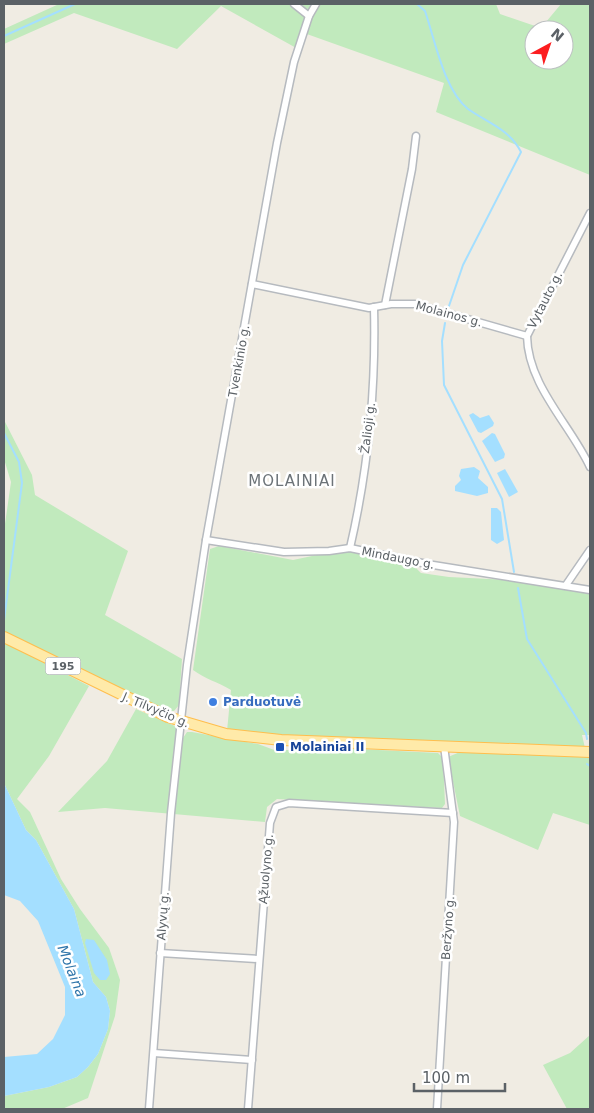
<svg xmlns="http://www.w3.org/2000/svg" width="594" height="1113" viewBox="0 0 594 1113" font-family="'DejaVu Sans',sans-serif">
<rect width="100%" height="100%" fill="#f0ece3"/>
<g fill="#c1eabd" fill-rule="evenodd">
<path d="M 59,4 L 496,4 L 500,14 L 541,28 L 561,4 L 590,4 L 590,175 L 436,112 L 444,83 L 304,33 L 298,49 L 221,6 L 177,49 L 74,13 L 4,44 L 4,29 ZM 534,30 L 564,30 L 564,60 L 534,60 Z"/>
<polygon points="4,420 32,475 35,495 128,551 105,615 182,659 179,705 174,711 166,711 4,632 4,531 11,482 4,459"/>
<path d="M 219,546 L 293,560 L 350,548 L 416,568 L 421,573 L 449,577 L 510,580 L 590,594 L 590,740 L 589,735 L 582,735 L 585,748 L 262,734 L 227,731 L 231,690 C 218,682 205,679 193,670 L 210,549 Z"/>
<polygon points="4,642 89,686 49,756 17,799 30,812 61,879 80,909 109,948 120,980 115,1016 88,1098 62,1109 4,1109 4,1096 49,1087 77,1077 88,1067 98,1054 108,1029 110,1011 106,997 93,982 74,909 36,840 26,830 4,783"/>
<polygon points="136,709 175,726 181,741 187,732 192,732 258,744 277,751 319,747 438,753 443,758 445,804 442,808 277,799 267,807 265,822 105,808 58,812 107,761"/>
<polygon points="460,752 590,757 590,825 553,813 538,850 460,816 448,757"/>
<polygon points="590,1035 590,1109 567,1109 543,1065 570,1053"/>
</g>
<g fill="#a4dfff">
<polygon points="473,413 480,418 489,415 494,423 493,426 481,433 478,432 469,415"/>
<polygon points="492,433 495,434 505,454 504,458 495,462 482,441"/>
<polygon points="474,467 480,471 478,478 488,487 488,493 477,496 455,491 455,486 461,480 459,476 461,469"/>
<polygon points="505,469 518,492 509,497 497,473"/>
<polygon points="491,508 497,508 501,512 504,540 497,544 491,540"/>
<polygon points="4,783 26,830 36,840 74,909 93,982 106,997 110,1011 108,1029 98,1054 88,1067 77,1077 49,1087 4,1096 4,1057 37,1054 53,1039 65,1015 65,987 38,921 20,901 4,895"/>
<polygon points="86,939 94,940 107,960 110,974 106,980 100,980 94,973 85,943"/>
</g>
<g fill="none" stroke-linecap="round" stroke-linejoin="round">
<g stroke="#a4dfff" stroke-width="2">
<path d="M 417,4 L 425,11 C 435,40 444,90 468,109 C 488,123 509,129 521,152 L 463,265 L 449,306"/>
<polyline points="4,36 75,4"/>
<polyline points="445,323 442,341 444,385 502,499 514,572"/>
<polyline points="4,433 19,462 22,483 4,620"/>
<polyline points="518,588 527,639 586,733 587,739"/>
<polyline points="587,764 590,766"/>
</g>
<defs>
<g id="street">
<polyline points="294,4 309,16"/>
<path d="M 590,213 L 527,336 C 528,386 570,424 590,467"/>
<polyline points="252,284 369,308 391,304 415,304 527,336"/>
<polyline points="385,305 412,169 416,136"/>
<polyline points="206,540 284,552 329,551 350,548 427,564 590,590"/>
<path d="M 350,548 C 368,470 376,387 374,307"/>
<polyline points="566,585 590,550"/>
<polyline points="160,953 258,959"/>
<polyline points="154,1053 252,1060"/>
<polyline points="149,1109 171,813 187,665 206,540 277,143 294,62 309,16 316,4"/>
<polyline points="248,1109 270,823 276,807 289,803 453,813"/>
<polyline points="437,1109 454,822 444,746"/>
</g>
<polyline id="primary" points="4,637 168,717 226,734 281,740 590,752"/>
</defs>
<use href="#street" stroke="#b6babf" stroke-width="9"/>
<use href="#primary" stroke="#ffbe4d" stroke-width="12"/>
<use href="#street" stroke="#fff" stroke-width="6"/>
<use href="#primary" stroke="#ffeaa9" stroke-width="10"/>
</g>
<circle fill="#3f7fe0" stroke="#fff" stroke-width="2" cx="213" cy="702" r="5"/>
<rect fill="#1a4fb4" stroke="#fff" stroke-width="2" x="275" y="742" width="10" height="10" rx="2.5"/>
<g text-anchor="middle" stroke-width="5" stroke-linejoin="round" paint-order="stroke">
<rect fill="#fff" stroke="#8c9094" stroke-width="1" x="45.5" y="657.5" width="35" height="17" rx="4"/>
<g font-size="11" font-weight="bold" fill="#5b6166">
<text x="63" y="670">195</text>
</g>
<g font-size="12" fill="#5b6166" stroke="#fff">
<text transform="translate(545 300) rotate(-63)" y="4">Vytauto g.</text>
<text transform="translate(449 314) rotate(15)" y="4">Molainos g.</text>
<text transform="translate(239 361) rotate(-80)" y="4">Tvenkinio g.</text>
<text transform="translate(368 428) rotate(-83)" y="4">Žalioji g.</text>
<text transform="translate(398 558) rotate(11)" y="4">Mindaugo g.</text>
<text transform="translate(156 710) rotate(23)" y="4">J. Tilvyčio g.</text>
<text transform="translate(266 869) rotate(-85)" y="4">Ąžuolyno g.</text>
<text transform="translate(163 916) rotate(-86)" y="4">Alyvų g.</text>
<text transform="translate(448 928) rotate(-86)" y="4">Beržyno g.</text>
</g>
<g font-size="12" font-weight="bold" fill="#366cbe" stroke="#fff" text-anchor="start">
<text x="223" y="706">Parduotuvė</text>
</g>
<g font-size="12" font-weight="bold" fill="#164399" stroke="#fff" text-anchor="start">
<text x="290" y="751">Molainiai II</text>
</g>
<g font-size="14" font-style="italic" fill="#3176aa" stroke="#fff">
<text transform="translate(72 971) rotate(68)" y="5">Molaina</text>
</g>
<g font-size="15" letter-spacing="1" fill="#6c7378" stroke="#fff">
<text x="292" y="486">MOLAINIAI</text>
</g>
</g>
<rect width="594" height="1113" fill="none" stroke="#5b6166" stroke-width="10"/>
<g transform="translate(549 45) rotate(40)"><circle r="24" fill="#ffffff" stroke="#bdc0c2"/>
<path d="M0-4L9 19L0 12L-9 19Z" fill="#fc1d1f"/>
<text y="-8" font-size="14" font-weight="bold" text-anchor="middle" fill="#5b6166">N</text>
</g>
<path d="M414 1083v8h91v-8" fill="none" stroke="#5b6166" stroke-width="2.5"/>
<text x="422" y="1083" font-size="15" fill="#5b6166" stroke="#ffffff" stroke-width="4" paint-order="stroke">100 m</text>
</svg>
